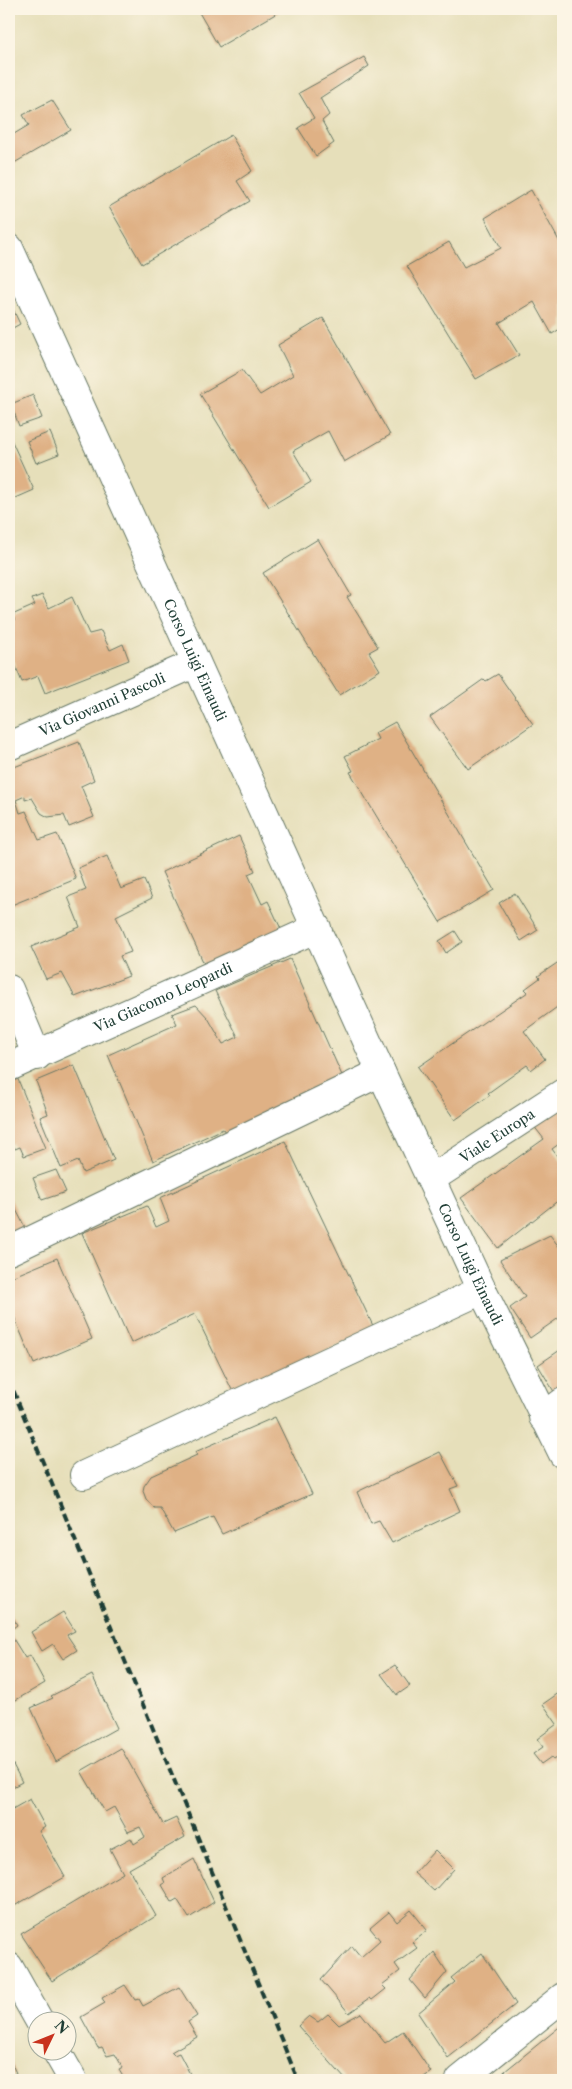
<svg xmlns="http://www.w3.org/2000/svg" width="572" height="2089" viewBox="0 0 572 2089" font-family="'Libre Caslon Text',serif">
<rect width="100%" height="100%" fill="#fcf5e5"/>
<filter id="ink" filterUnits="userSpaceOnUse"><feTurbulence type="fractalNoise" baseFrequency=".02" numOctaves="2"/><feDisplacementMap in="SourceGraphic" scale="10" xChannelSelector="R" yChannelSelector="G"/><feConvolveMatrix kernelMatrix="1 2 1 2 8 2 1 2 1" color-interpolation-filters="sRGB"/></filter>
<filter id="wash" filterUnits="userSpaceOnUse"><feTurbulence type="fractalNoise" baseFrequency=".0096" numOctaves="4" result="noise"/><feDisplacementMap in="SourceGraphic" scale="20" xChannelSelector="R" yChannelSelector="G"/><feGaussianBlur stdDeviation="1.12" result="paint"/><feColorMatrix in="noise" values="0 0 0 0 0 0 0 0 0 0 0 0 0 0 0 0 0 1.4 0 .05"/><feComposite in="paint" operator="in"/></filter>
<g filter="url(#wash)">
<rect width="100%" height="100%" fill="#e6dfba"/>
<g id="blocks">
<g fill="#dfb185">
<polygon points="197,9 284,9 219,47"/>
<polygon points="364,57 369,66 320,98 329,115 322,121 334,143 316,156 298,128 314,118 299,93"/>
<polygon points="52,100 71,130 9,166 9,137 29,125 23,115"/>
<polygon points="231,135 252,171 237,181 250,201 142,264 109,207"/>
<polygon points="531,190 563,248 563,327 552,334 534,302 499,323 519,355 476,379 407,266 449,242 464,267 501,248 485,218"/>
<polygon points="9,301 20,324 9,330"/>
<polygon points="323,318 390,435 344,462 328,431 293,451 311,482 269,507 200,394 242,370 260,395 293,375 278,345"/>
<polygon points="33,395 42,418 19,426 11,404"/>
<polygon points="50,432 59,454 36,463 27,441"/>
<polygon points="9,435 34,490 9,501"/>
<polygon points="318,539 351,595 347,597 378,647 369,652 380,670 339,695 263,573"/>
<polygon points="42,595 49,608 72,597 89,634 101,631 110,650 123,644 129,660 45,693 38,676 22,682 9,650 9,623 15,621 12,615 35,605 32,599"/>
<polygon points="498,674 533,724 468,769 430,717 484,679 486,681"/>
<polygon points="395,722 494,890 440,922 350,772 353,771 345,756 378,739 375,733"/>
<polygon points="79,742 94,780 81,786 94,817 69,827 64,815 48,817 41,813 32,798 25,800 25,796 16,800 20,813 26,811 39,840 57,834 76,879 9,906 9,769"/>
<polygon points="239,836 255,871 248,874 262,904 268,901 282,931 205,966 162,872"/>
<polygon points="107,856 121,889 144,880 152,898 116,916 131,952 120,956 129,976 75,997 62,973 46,979 31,947 80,927 68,897 86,890 78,868"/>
<polygon points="515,893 538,930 521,941 499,903"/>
<polygon points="455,931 462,942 446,953 439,941"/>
<polygon points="290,959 344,1080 227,1135 223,1129 153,1161 108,1055 177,1024 172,1014 196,1005 208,1018 223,1044 238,1037 215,991"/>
<polygon points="563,959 563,1006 560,1005 524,1031 545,1059 531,1070 527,1065 488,1093 490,1095 455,1120 418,1067 528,992 525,989 540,978 538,976"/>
<polygon points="74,1065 114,1160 83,1173 78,1161 61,1168 40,1117 48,1114 36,1081"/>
<polygon points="17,1077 46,1148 24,1156 20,1147 15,1149 12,1143 9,1144 9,1080"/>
<polygon points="553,1109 563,1110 563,1141 552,1149 563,1164 563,1204 560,1199 498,1248 461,1198 544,1139 533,1125"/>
<polygon points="285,1141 375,1330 233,1392 195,1314 131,1343 82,1233 147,1206 156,1227 169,1221 160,1198"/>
<polygon points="56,1170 66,1192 42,1200 33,1178"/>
<polygon points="11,1200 26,1229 9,1236 9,1201"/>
<polygon points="550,1235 563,1252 563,1315 530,1338 510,1308 525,1297 500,1260"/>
<polygon points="57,1258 92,1339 34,1364 9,1305 9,1278"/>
<polygon points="563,1348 563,1397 559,1400 538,1365"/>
<polygon points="275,1417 312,1494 222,1534 213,1517 174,1533 160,1508 154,1508 146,1499 143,1491 144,1486 151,1476 197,1455 195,1452"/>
<polygon points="440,1452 458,1486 450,1489 460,1511 392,1543 379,1521 371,1524 357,1492"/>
<polygon points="9,1610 17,1625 9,1631"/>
<polygon points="63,1612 75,1631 67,1635 77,1650 63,1659 53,1644 42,1651 31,1632"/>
<polygon points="9,1632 25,1658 30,1655 45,1683 9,1704"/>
<polygon points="395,1665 410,1686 397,1695 381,1674"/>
<polygon points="92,1675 117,1728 56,1762 31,1708 53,1698 51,1696"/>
<polygon points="563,1690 563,1753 553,1760 551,1757 541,1764 533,1754 543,1747 537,1739 557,1724 543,1704"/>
<polygon points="121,1748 163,1824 176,1818 185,1837 129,1869 156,1916 52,1981 21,1934 123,1873 110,1849 131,1838 134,1844 145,1837 140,1827 128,1832 114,1807 105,1812 81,1771"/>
<polygon points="9,1757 22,1782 9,1789"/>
<polygon points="30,1799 45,1827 39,1831 65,1877 9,1909 9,1811"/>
<polygon points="435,1850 454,1869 434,1891 414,1873"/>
<polygon points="194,1859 214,1902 189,1918 177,1899 172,1902 162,1885 165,1883 163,1878"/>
<polygon points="411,1910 427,1930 412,1942 417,1948 395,1964 400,1971 382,1985 386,1989 372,2000 370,1998 349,2013 321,1980 352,1946 361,1957 380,1940 370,1928 389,1912 397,1922"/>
<polygon points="434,1952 447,1972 425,1998 410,1980"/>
<polygon points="482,1953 516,2004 448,2058 418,2013 455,1982 451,1978"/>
<polygon points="125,1985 135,2000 139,1999 143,2006 179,1987 197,2016 188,2022 197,2037 171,2052 174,2055 179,2053 190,2074 187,2075 189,2080 125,2080 119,2070 123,2068 115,2054 107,2056 102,2047 98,2048 81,2017 105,2003 102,1998"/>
<polygon points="361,2013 385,2043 403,2031 431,2072 420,2080 346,2080 298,2026 309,2016 318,2022 328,2014 339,2025"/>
<polygon points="563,2024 563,2080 494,2080"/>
<polygon points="9,2058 16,2073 9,2077"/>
</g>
</g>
</g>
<g filter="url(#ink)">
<use href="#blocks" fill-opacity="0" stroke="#657663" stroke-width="1"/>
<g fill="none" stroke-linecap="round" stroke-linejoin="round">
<defs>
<g id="minor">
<path id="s1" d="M 9,248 L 381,1072 L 482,1290 L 563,1454"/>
<path id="s2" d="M 9,746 L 196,663"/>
<polyline points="9,989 37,1056"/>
<path id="s3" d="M 9,1067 L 317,928"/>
<path id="s4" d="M 431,1179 L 563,1093"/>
<polyline points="9,1251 381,1072"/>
<polyline points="543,1417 563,1402"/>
<polyline points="84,1475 482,1290"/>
<polyline points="9,1967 40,2022"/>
<polyline points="57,2052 73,2080"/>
</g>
<polyline id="secondary" points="460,2080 563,1997"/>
</defs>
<use href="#minor" stroke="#657663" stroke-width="30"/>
<use href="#secondary" stroke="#657663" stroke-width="30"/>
<use href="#minor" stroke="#fff" stroke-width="28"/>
<use href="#secondary" stroke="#fff" stroke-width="28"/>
<polyline stroke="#1f3d34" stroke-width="4" stroke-dasharray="8 4" stroke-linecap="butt" points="9,1380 298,2080"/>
</g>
</g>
<g text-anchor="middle" stroke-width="5" stroke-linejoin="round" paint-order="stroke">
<g font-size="14" fill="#1f3d34" stroke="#fcf5e5">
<text dy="5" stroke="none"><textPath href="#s1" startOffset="452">Corso Luigi Einaudi</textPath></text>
<text dy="5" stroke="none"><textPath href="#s2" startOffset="102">Via Giovanni Pascoli</textPath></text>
<text dy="5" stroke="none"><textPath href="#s3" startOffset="169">Via Giacomo Leopardi</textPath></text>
<text dy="5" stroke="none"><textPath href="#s4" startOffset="79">Viale Europa</textPath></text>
<text dy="5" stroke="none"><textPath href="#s1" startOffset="1116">Corso Luigi Einaudi</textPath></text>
</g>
</g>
<rect width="572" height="2089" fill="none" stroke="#fcf5e5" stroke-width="30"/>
<g transform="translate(52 2036) rotate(47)"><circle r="24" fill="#fcf5e5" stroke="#a4ab9e"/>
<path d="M0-4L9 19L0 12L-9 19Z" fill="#c8321e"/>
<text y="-8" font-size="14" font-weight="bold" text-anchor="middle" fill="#1f3d34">N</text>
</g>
</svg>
